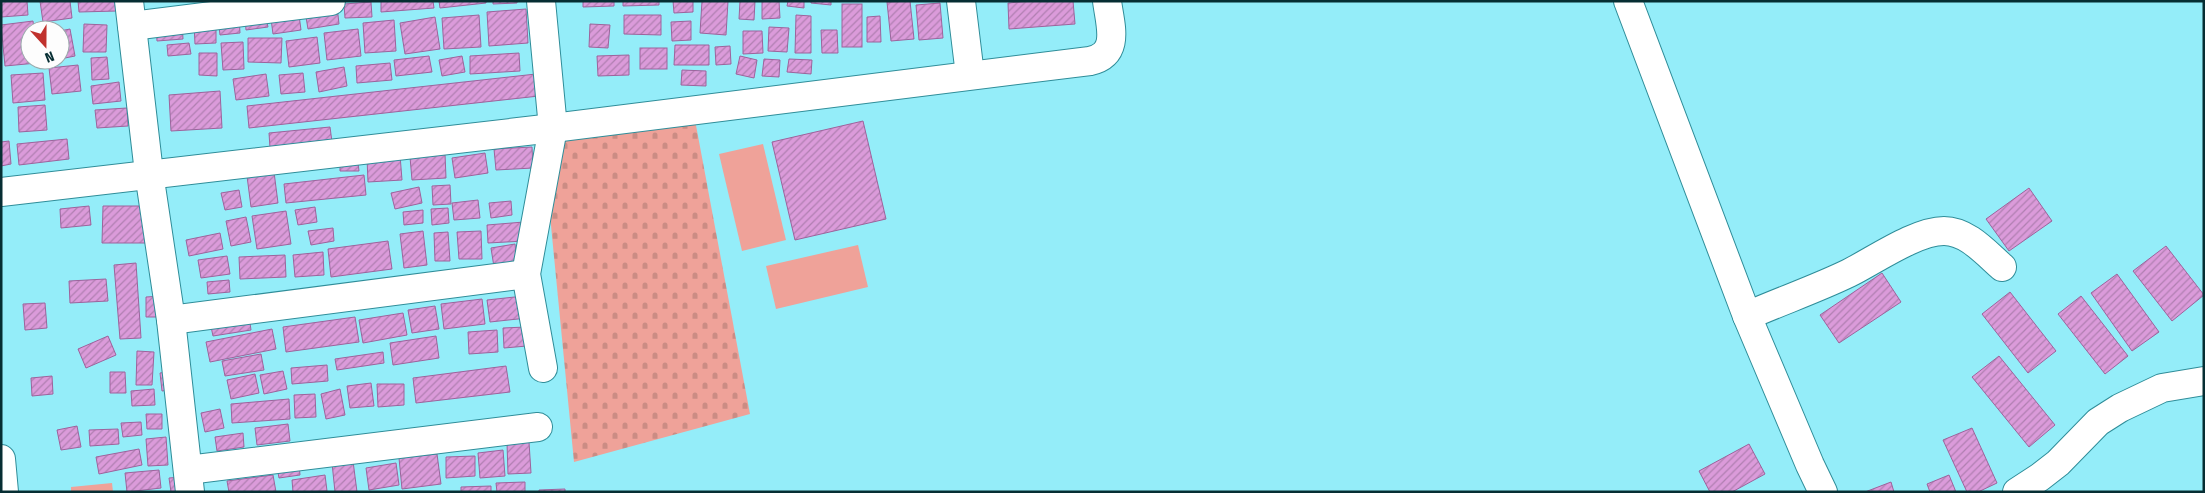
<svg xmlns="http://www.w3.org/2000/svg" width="2205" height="493" viewBox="0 0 2205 493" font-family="'Fira Sans Condensed',sans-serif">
<defs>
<pattern id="cemetery-stones" width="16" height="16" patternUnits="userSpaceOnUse" patternTransform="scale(1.25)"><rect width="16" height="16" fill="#efa299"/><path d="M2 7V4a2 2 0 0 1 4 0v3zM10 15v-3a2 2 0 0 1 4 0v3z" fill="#cb8c84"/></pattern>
<pattern id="building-hatch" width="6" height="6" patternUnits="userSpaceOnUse" patternTransform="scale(1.25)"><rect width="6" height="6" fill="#db9bda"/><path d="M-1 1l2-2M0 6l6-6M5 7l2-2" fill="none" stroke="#b07fb1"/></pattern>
</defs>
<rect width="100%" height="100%" fill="#94edf9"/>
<polygon fill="url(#cemetery-stones)" points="695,120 750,414 574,462 542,133"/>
<g fill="#efa299">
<polygon points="763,144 786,240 742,251 719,154"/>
<polygon points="858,245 868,287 776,309 766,266"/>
<polygon points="112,483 113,492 71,492 71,487"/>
</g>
<g fill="url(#building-hatch)" stroke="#9d639c">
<polygon points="1,1 27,1 28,15 1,17"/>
<polygon points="40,1 70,1 72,18 43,22"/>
<polygon points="78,1 117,1 117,11 79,12"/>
<polygon points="381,1 433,1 434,8 381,12"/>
<polygon points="439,1 486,1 486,3 440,8"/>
<polygon points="493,1 517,1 517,3 493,4"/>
<polygon points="583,1 614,1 614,6 583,7"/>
<polygon points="623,1 659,1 659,5 623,6"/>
<polygon points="673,1 693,1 693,12 674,13"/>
<polygon points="702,1 728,1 726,35 700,33"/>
<polygon points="740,1 755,1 754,20 739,19"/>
<polygon points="762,1 779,1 780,18 762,19"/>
<polygon points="788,1 804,1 804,8 787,6"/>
<polygon points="811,1 831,1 831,5 811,3"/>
<polygon points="910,1 914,39 891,41 887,2"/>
<polygon points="1031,1 1073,1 1075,24 1009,29 1008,3"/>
<polygon points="371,2 372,17 345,18 344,4"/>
<polygon points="940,3 943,38 919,40 916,5"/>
<rect x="842" y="4" width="20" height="43"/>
<polygon points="337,6 339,24 308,29 305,11"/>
<polygon points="526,9 528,43 489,46 487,12"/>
<polygon points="265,14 268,27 246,30 245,17"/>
<polygon points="299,15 301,30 273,34 271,19"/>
<polygon points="479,15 481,47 444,49 442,18"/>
<polygon points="624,15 661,15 661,35 624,34"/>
<polygon points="796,15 811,16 811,53 795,53"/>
<polygon points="239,16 240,33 220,35 218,18"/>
<polygon points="880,16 881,42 867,42 867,17"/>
<polygon points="435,17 440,49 405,54 400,23"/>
<polygon points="394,20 396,51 365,53 363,23"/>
<polygon points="33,21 34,30 30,30 30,60 37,60 37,63 5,66 1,25"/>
<polygon points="691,21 691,40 672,41 671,22"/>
<polygon points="182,22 183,39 157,41 156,24"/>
<polygon points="216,23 216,43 195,44 194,24"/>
<polygon points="84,24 107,25 106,52 83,52"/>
<polygon points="590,24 610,25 608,48 589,47"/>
<polygon points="769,27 789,28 787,52 768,51"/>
<polygon points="70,29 75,56 60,59 60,31"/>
<polygon points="358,29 361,56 327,60 324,33"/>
<polygon points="821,30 837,30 838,53 822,53"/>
<polygon points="743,31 762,31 763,53 743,54"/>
<polygon points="317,37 320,63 289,67 286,41"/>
<polygon points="248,38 282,38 281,63 248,62"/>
<polygon points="243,42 244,69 223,70 221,43"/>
<polygon points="189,43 191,54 168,56 167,45"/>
<polygon points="675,45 709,45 709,65 674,65"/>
<polygon points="730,46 731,64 716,65 715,47"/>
<rect x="640" y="48" width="27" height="21"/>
<polygon points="199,53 217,53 217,76 199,75"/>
<polygon points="519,53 520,71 470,74 470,56"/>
<polygon points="629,55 629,75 598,76 597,56"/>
<polygon points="429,56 432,72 396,76 394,60"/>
<polygon points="462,56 465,72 442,76 439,60"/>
<polygon points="740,56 757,60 754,78 736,74"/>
<polygon points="107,57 109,79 92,80 91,58"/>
<polygon points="764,59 780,60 779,77 762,76"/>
<polygon points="789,59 812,60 811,74 787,72"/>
<polygon points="390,63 392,80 357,83 356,66"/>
<polygon points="78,65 81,91 52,94 49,68"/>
<polygon points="344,67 347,86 319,92 316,72"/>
<polygon points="682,70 706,71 706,86 681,85"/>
<polygon points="43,73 45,100 13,103 11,75"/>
<polygon points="303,73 305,92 281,94 279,75"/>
<polygon points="266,74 269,96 236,100 233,79"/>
<polygon points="536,74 539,96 249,128 247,106"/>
<polygon points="119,82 121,101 93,104 91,86"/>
<polygon points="220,91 222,128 171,131 169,95"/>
<polygon points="45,105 47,130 19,132 18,107"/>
<polygon points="127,108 128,126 97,128 95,110"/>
<polygon points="863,121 886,219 795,240 772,142"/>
<polygon points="330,127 332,142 270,148 269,133"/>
<polygon points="67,139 69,159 19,165 17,144"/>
<polygon points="9,141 11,164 1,166 1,142"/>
<polygon points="532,147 533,168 496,170 494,149"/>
<polygon points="485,153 488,173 455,178 452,158"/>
<polygon points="445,154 446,178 412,180 410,157"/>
<polygon points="400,155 402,180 368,182 367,158"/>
<polygon points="340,163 358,163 359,171 340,171"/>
<polygon points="274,172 278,203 251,207 247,176"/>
<polygon points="364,175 366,195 286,203 284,184"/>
<polygon points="450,185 451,204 433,205 432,186"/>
<polygon points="419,187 422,203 395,209 391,193"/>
<polygon points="2029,188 2052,221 2009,251 1986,219"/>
<polygon points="239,190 242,207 225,210 221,193"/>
<polygon points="478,200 480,218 454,220 452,203"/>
<polygon points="511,201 512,215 491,218 489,203"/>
<polygon points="89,206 91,225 61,228 60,209"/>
<polygon points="103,206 148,206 148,243 102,243"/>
<polygon points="315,207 317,222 298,225 295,210"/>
<polygon points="448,208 449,223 432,225 431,209"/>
<polygon points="423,210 423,223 404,225 403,212"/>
<polygon points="286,211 291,244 257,249 252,216"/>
<polygon points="246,217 251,242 231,246 226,221"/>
<polygon points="524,222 525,241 488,243 487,225"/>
<polygon points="333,228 334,241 311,245 308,231"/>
<polygon points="423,231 427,265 404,268 400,234"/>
<polygon points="481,231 482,259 459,259 457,232"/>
<polygon points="448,232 450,261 435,261 434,233"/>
<polygon points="220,233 223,249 189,256 186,240"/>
<polygon points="388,241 392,269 331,277 328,249"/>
<polygon points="515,244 517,263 494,267 491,248"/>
<polygon points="2166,246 2204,295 2172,321 2133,271"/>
<polygon points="323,252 324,275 295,277 293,255"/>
<polygon points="285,255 286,277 240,279 239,257"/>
<polygon points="227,256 230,274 201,278 198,260"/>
<polygon points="136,263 141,338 120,339 114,265"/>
<polygon points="1882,273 1901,302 1839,343 1820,315"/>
<polygon points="2117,274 2159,332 2132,351 2091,293"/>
<polygon points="106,279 108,301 70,303 69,281"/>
<polygon points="229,280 230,292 208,294 207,282"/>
<polygon points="2010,292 2056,351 2028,373 1982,314"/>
<polygon points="162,296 163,317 146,317 146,297"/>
<polygon points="524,296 527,318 490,322 487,300"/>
<polygon points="2081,296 2128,356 2105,374 2058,314"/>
<polygon points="482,299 485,324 444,329 441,304"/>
<polygon points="45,303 47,328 25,330 23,304"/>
<polygon points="435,306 439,329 412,333 408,310"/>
<polygon points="403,313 407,335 363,343 359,320"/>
<polygon points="249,316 251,330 213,336 210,322"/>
<polygon points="355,317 359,342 286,352 283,327"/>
<polygon points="526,327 527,346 504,348 503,328"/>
<polygon points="272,329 276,349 210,362 206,342"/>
<polygon points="497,330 498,352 469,354 468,332"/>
<polygon points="108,336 116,355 86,368 78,349"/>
<polygon points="436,336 439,358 393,365 390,343"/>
<polygon points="137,351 154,352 152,385 136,385"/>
<polygon points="383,352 384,363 337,370 335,359"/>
<polygon points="261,354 264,370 225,376 222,361"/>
<polygon points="1999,356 2055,425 2029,447 1972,377"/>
<polygon points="327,365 328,381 292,384 291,368"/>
<polygon points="506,366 510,392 416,403 413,378"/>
<polygon points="175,371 177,389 162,391 160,373"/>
<polygon points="283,371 287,389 264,394 260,375"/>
<polygon points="110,372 125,372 126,393 110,393"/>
<polygon points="255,374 259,393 231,399 227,380"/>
<polygon points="52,376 53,394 32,396 31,378"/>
<polygon points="371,383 374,406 350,408 347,386"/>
<polygon points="377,384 404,384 404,405 378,407"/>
<polygon points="154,389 155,405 132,406 131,391"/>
<polygon points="340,389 345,415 326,419 321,394"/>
<polygon points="315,394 316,417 295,418 294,395"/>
<polygon points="289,399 290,419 232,423 231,404"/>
<polygon points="220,409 224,428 205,432 201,413"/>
<polygon points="146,414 162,414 162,429 147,429"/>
<polygon points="141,422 142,435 123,437 121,423"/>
<polygon points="288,424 290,441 257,445 255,428"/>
<polygon points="77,426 81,447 61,450 57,430"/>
<polygon points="1972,428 1997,483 1978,492 1967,492 1943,440"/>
<polygon points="118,429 119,444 90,446 89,430"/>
<polygon points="243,433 244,447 217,451 215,437"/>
<polygon points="166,437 168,465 148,466 146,439"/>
<polygon points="529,442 531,473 508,474 507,443"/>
<polygon points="1749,444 1765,474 1732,492 1710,492 1699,471"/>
<polygon points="139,449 142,465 99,474 96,457"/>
<polygon points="503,450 505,476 480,478 478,453"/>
<polygon points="437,454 441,484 402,489 399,458"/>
<polygon points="475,456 475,476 446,478 446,457"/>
<polygon points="353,461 357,492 335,492 332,463"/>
<polygon points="299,463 300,475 279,478 277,467"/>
<polygon points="396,463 399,485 369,490 366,468"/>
<polygon points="159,470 161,488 127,492 125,473"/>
<polygon points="273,475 276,492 229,492 227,481"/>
<polygon points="325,475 327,491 293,492 292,480"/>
<polygon points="1949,475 1956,492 1930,492 1927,484"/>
<polygon points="182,477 184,492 171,492 169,478"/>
<polygon points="525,482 525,492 497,492 496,483"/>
<polygon points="1891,482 1894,492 1865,492"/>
<polygon points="491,486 491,492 461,492 461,487"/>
<polygon points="565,489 565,492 539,492 539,490"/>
</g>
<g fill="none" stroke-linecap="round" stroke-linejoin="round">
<defs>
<g id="street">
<polyline points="129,1 149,173 171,320 190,492"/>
<polyline points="541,1 553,128 526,274 543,368"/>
<polyline points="961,1 970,75"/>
<polyline points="132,26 331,1"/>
<path d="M 1,192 L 553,128 L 1090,61 C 1121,54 1110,25 1107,1"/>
<path d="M 1747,316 C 1781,301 1816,289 1849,273 C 1875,260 1916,231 1944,231 C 1967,231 1985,252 2002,267"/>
<polyline points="171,320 526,274"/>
<polyline points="1,459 4,492"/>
<polyline points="188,470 538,427"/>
<polyline points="2017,492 2040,477 2058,463 2098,422 2120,408 2162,388 2204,381"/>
</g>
<polyline id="secondary" points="1628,1 1747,316 1810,465 1823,492"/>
</defs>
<use href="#street" stroke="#2f8d99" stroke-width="30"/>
<use href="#secondary" stroke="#2f8d99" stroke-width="30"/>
<use href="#street" stroke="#fff" stroke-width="28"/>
<use href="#secondary" stroke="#fff" stroke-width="28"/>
</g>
<rect width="2205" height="493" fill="none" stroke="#062e33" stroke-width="5"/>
<g transform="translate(45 45) rotate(159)"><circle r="24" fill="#fdfdfd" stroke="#9aaaac"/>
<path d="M0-4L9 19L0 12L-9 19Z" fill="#c0322d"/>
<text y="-8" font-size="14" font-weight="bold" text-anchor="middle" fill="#062e33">N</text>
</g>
</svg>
